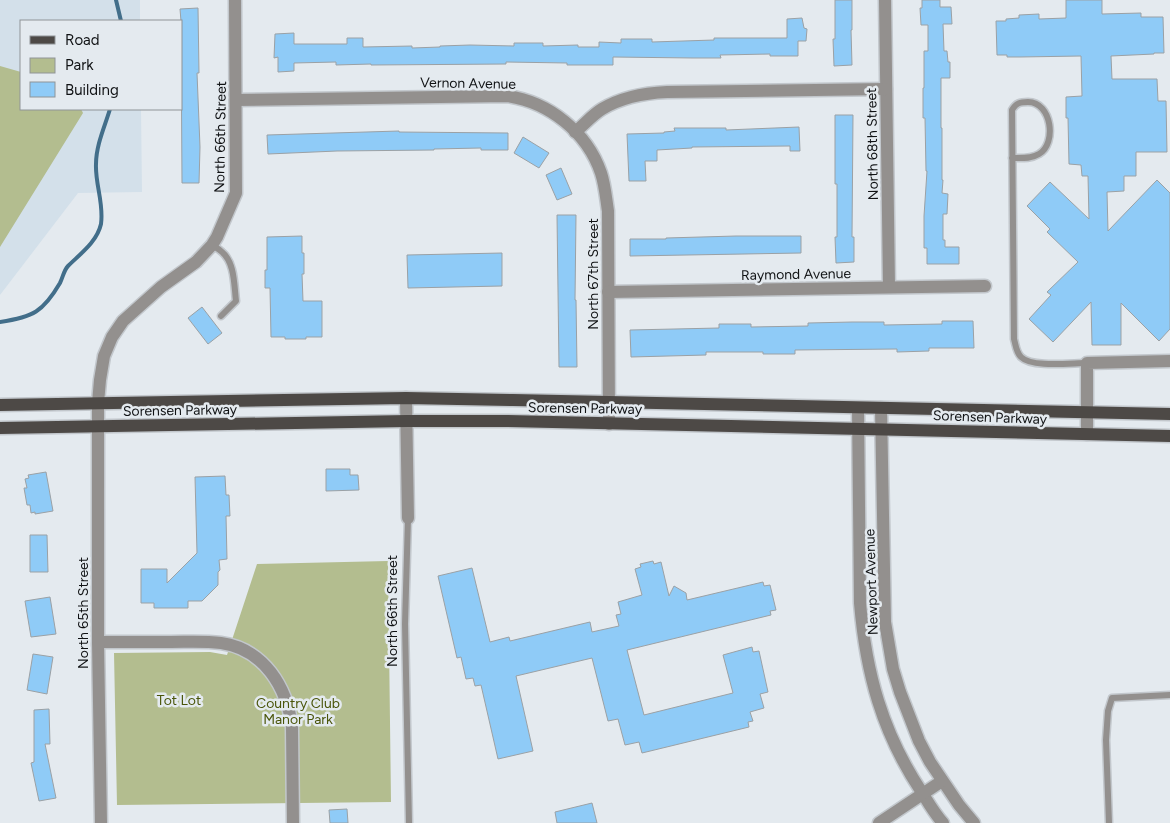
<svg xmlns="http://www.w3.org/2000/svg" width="1170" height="823" viewBox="0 0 1170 823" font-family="Figtree,sans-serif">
<rect width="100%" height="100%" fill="#e4eaef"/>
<polygon fill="#d3e0ea" points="0,0 140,0 140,21 21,21 21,109 141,109 142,192 78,193 0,295"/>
<g fill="#b3bd8f">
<polygon points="0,66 21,72 21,109 81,109 83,113 0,247"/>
<polygon points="388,561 391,802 117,805 114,653 210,652 227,655 257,564"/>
</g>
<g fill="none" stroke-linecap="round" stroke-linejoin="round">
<g stroke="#426e8a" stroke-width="4">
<polyline points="116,0 121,21"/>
<path d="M 0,322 C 33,317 43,312 60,283 C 63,277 64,270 68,266 C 80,254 97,242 101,224 C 104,203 95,184 96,164 C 96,145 105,126 110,109"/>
</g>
</g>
<g fill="#8fcbf7" stroke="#9ba1a5">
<polygon points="835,0 852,0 852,30 851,30 852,65 834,66 833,39 835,39"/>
<polygon points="922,0 940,0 940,7 951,7 952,24 943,24 944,51 947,51 948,62 950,62 950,78 941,78 941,128 942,128 942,180 943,180 942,193 948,194 947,214 943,214 943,240 945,240 945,247 959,247 959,264 927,264 927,248 924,248 924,216 927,171 926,171 925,118 923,118 923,88 924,88 924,51 928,51 928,25 921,25 920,8 922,8"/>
<polygon points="1066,0 1102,0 1102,14 1141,13 1141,17 1163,17 1164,53 1154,53 1154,54 1111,56 1112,79 1157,79 1158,101 1166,101 1167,152 1136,152 1136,176 1124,176 1124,191 1107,192 1108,231 1157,180 1170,193 1170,329 1159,341 1121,303 1121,345 1092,345 1091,302 1053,342 1029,319 1051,295 1047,292 1078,262 1047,232 1050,229 1027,206 1050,182 1089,219 1088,176 1082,176 1081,165 1069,164 1068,118 1066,118 1066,97 1082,96 1081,56 1020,57 1007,57 1007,55 997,55 996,21 1006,21 1006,19 1019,18 1019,15 1039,14 1039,19 1066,18"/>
<polygon points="198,8 199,73 197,73 200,147 199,183 182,183 181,21 180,9"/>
<polygon points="802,18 804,28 807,29 806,41 798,41 798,56 770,56 770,54 720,55 721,58 693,58 613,57 613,65 567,65 567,63 506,62 506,64 371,65 371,64 336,65 336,62 294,63 294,71 278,72 278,57 274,58 275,34 294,33 294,44 347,44 347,38 363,38 363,47 412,46 412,48 440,47 440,46 470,45 514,46 514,43 543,43 543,46 578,45 578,47 599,47 599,42 621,43 621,39 652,39 652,42 714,40 714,38 787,38 787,19"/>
<polygon points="835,115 853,115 852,237 854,237 854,262 836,263 835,237 837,237 837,184 835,184"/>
<polygon points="799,127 800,151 790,151 790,146 692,147 692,148 657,150 657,161 645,161 646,181 629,181 627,134 664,133 664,132 675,131 674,128 726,128 726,130"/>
<polygon points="399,131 399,132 508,133 508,150 481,150 481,148 434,149 434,150 337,151 268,154 267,135"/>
<polygon points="523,137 549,153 539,168 514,153"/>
<polygon points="561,168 572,194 557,200 546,175"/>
<polygon points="557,215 576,215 575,300 576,300 577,367 559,367"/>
<polygon points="302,236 302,253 304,253 304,274 302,274 303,301 322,301 322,337 306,337 306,339 285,339 285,337 271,337 270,288 265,288 265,270 267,270 267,237"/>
<polygon points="736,236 801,236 801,253 630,256 630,239 666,239 666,238"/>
<polygon points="502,253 502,286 408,288 407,255"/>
<polygon points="202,307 222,333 208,344 188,318"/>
<polygon points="942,321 973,321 974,348 929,348 929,351 897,352 897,349 795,350 795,354 763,354 763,352 706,352 706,355 631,357 630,330 719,328 719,324 751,324 751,327 808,326 808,323 852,322 884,322 884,325 942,324"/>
<polygon points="326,469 350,469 350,475 358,475 359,490 326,491"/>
<polygon points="46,472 53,511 35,514 35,512 31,513 30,505 27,505 24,488 27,488 25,479 29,478 28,475"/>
<polygon points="225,476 226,495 229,495 230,516 226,516 227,559 219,560 220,570 218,572 218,585 202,601 188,601 188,608 154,608 154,603 141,603 141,569 167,569 167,583 197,553 195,477"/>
<polygon points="30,535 47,535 48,572 30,572"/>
<polygon points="653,561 654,564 661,562 669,596 674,586 686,593 687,600 763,582 764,586 770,585 776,610 770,611 771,615 627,650 644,715 733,693 723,655 752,647 753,652 759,651 768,692 760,694 764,708 750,712 753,721 748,722 749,727 642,753 639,742 625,745 618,719 608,721 592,658 516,676 533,751 498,759 481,685 475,686 473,678 466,679 461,657 457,658 438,576 472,568 490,642 509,637 510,641 590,622 592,632 619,626 616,615 621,614 618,602 642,595 635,569 641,567 640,564"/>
<polygon points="50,597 56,634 31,637 25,601"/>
<polygon points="33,654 53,657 47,694 27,690"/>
<polygon points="49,709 50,744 45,744 56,798 39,801 31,763 34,762 34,710"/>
<polygon points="592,803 597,823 557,823 555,812"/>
<polygon points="347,809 348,823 330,823 329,810"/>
</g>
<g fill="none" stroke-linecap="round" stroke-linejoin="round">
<defs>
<g id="lane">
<path d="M 1012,158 C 1021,158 1031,159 1039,154 C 1057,144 1052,102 1028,102 C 1020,102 1016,103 1012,110 L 1014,339 C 1016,346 1016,352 1021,357 C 1032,368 1071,363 1087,363"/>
<path d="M 212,245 C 215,247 219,249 222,252 C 235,263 234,285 236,301 L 221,316"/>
<polyline points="408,518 405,624 409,823"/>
<polyline points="1109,823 1106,740 1108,711 1112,698 1170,695"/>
</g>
<g id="street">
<polyline points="885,0 889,287"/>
<path d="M 236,100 L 507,96 C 549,102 587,132 601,173 C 605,185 606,198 608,211 L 609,424"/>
<path d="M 575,132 C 584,125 592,115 602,109 C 622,97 644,93 667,92 L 886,89"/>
<polyline points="608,292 985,286"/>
<polyline points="406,398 408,518"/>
<path d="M 858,408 L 860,603 C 866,673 882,732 921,791 C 928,802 934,813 943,823"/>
<polyline points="881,408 885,622 893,669 900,692 919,741 930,762 959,805 974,823"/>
<polyline points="1087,434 1087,363 1170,361"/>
<path d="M 98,642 C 123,642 147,642 171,642 C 188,642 204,641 221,643 C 264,649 287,687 292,727 L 293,823"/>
<polyline points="101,823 98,642 98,403 100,380 104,356 112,337 123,321 161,287 196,262 212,245 217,237 236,193 235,0"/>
<polyline points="879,823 942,781"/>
</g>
<g id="primary">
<polyline points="0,405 406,398 513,400 1170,414"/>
<polyline points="0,428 407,421 506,421 1170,436"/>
</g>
</defs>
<use href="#lane" stroke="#c2c7cc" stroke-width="9"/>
<use href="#street" stroke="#c2c7cc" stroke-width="15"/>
<use href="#primary" stroke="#c2c7cc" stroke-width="15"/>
<use href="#lane" stroke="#93908e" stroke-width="6"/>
<use href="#street" stroke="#93908e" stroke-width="12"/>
<use href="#primary" stroke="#4d4946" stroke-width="12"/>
</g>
<g text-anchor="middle" stroke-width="5" stroke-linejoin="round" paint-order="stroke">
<g font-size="14" fill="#101214" stroke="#e4eaef">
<text transform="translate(468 83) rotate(1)" y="5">Vernon Avenue</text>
<text transform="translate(220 137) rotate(-89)" y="5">North 66th Street</text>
<text transform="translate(872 144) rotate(-91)" y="5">North 68th Street</text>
<text transform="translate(593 274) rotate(-90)" y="5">North 67th Street</text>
<text transform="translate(796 274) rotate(-1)" y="5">Raymond Avenue</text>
<text transform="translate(585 408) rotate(1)" y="5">Sorensen Parkway</text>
<text transform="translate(180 410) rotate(-1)" y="5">Sorensen Parkway</text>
<text transform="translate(990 417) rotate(2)" y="5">Sorensen Parkway</text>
<text transform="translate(871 582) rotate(-92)" y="5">Newport Avenue</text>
<text transform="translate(392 611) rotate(-90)" y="5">North 66th Street</text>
<text transform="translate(83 613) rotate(-90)" y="5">North 65th Street</text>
</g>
<g font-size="14" fill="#4a550a" stroke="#e4eaef">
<text x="179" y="705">Tot Lot</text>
<text x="298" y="708">Country Club<tspan x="298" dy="16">Manor Park</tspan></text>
</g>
</g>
<rect x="20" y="20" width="162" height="90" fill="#e4eaef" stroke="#8f9497"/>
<rect x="30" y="36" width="25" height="8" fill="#4d4946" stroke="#8f9497"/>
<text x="65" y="45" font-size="15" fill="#101214">Road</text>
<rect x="30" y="58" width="25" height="15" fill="#b3bd8f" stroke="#8f9497"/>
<text x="65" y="70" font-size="15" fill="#101214">Park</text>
<rect x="30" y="82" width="25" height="15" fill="#8fcbf7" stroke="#8f9497"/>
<text x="65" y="95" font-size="15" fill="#101214">Building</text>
</svg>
